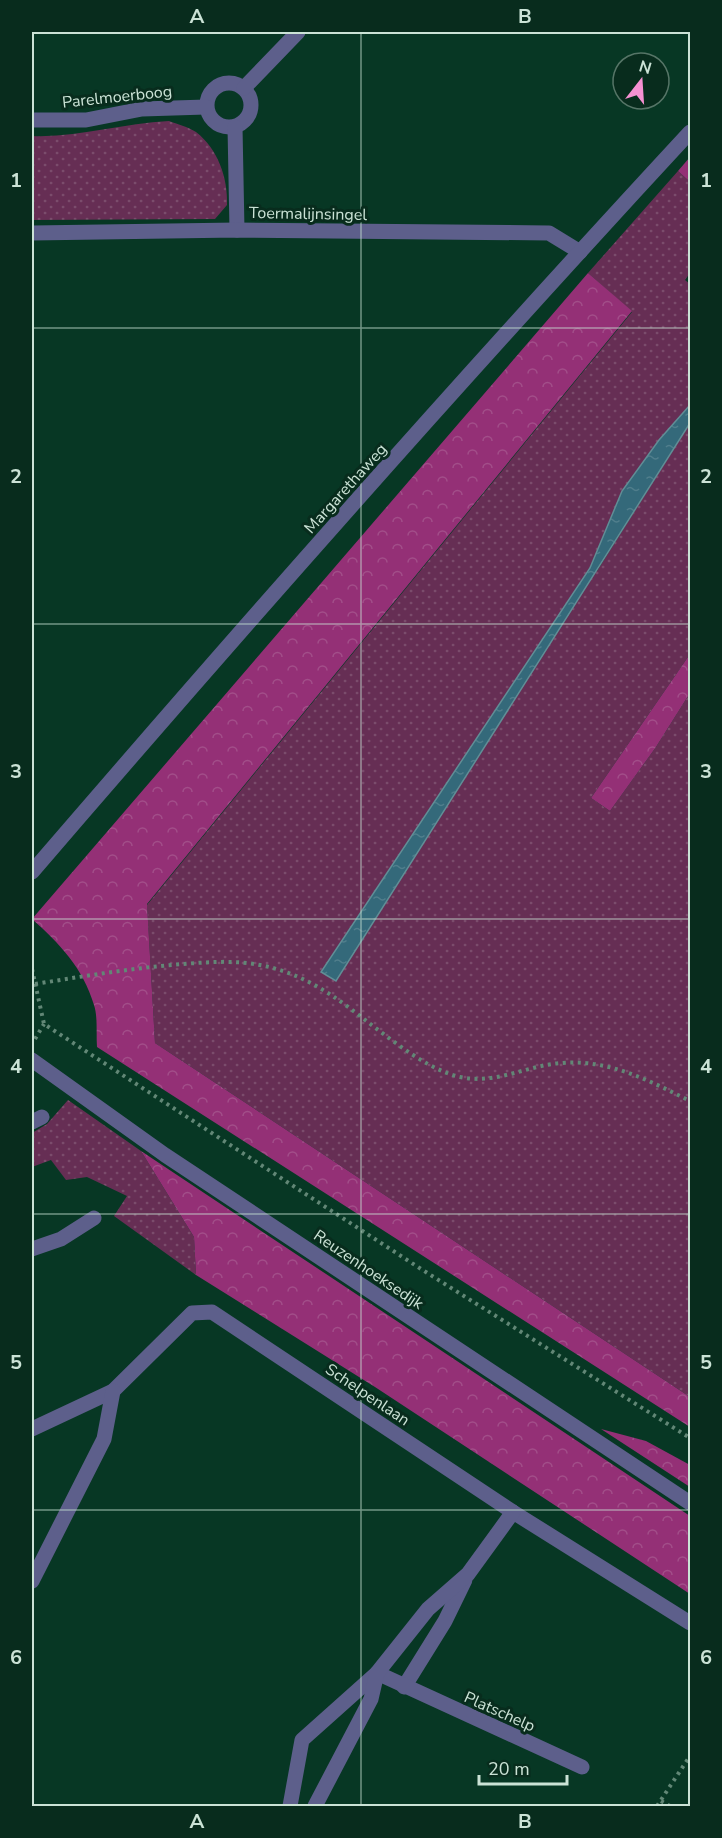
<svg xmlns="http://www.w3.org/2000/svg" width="722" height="1838" viewBox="0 0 722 1838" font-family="'Nunito Sans',sans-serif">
<defs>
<pattern id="grass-dots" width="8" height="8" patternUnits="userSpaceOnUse" patternTransform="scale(1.5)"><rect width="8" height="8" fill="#662e54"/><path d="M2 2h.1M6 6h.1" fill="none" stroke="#7b4c6c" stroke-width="1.8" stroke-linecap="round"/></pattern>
<pattern id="forest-crowns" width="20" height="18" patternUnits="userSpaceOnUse" patternTransform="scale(1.5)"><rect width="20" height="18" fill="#943076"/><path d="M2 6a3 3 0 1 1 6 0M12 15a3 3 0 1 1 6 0" fill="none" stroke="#a24e89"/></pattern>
<pattern id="water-ripples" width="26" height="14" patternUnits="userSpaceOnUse" patternTransform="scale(1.5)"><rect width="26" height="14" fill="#34697a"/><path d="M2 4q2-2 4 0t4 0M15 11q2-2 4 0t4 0" fill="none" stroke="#507e8c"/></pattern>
</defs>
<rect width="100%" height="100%" fill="#073724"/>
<g fill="url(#grass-dots)">
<path d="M 169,121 C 177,124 188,127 196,132 C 218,149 228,178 227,205 L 215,219 L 32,220 L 32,136 C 78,138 122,123 169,121 Z"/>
<polygon points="678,171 690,182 690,273 685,280 690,284 690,405 659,440 622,491 590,568 597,571 690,423 690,654 591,798 610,811 656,747 690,693 690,1397 155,1043 147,905 632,312 588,273"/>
<polygon points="68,1100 141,1151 194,1237 196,1275 114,1216 127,1196 87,1177 66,1180 51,1160 32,1167 32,1133 47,1124"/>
</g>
<g fill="url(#forest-crowns)">
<polygon points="690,157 690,182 678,171"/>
<path d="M 588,273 L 632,311 L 147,904 L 155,1043 L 690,1397 L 690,1427 L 97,1047 C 96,1034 98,1017 94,1005 C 83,968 60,944 32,919 Z"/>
<polygon points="690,654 690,693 656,747 610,811 591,798"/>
<polygon points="141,1151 690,1516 690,1594 375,1387 196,1275 194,1237"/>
<polygon points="601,1429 646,1441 690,1465 690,1487"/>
</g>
<polygon fill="url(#water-ripples)" stroke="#618e96" stroke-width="1.5" points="690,405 690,423 336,981 321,972 590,568 622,491 659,440"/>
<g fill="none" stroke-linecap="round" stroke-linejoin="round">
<g stroke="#628776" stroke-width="4" stroke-dasharray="3 4.5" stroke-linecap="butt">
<polyline points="32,969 44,1024 421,1269 690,1438"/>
<path d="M 35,984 C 85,976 133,968 183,964 C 208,962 235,960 260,965 C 287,970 312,982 334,997 C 370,1021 419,1068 460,1077 C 496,1085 527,1065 562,1063 C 609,1059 650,1081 690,1101"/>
<polyline points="35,1039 44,1024"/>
<polyline points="661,1801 670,1806"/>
<polyline points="657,1806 690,1756"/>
</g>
<g stroke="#5d5f8b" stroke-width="15">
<circle cx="229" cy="105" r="22"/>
<polyline points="244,88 298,32"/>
<polyline points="32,120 86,120 142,109 206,107"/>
<polyline points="235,127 237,230"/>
<polyline points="32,233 237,230 549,233 580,252"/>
<path d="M 32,872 C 247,622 466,374 690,132"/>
<polyline points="32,1060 165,1155 690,1503"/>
<polyline points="32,1122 42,1117"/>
<polyline points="32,1249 61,1239 94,1218"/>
<polyline points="32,1429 113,1391 192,1313 212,1312 513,1512 690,1623"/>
<polyline points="32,1581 104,1439 113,1391"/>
<polyline points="404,1687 445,1621 465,1580"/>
<polyline points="290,1806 302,1740 377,1673 582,1767"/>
<polyline points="315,1806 371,1699 377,1673 428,1609 468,1574 513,1512"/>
</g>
</g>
<path fill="none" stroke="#cbe3d6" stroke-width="1.5" stroke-opacity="0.55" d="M 361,32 L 361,1806M 32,328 L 690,328M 32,624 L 690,624M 32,919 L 690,919M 32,1214 L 690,1214M 32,1510 L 690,1510"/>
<g text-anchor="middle" stroke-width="6" stroke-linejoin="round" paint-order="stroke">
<g font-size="16" fill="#cbe3d6" stroke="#082c1d">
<text transform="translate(117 96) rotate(-6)" y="6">Parelmoerboog</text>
<text transform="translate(308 213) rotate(1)" y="6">Toermalijnsingel</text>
<text transform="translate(345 488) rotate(-48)" y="6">Margarethaweg</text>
<text transform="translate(369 1269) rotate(34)" y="6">Reuzenhoeksedijk</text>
<text transform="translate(368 1394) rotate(34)" y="6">Schelpenlaan</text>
<text transform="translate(500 1711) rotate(24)" y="6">Platschelp</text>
</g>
</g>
<rect width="722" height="1838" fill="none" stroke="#082c1d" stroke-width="66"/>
<g transform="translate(641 81) rotate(17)"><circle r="28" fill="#082c1d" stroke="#567567" stroke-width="1.5"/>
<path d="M0-4.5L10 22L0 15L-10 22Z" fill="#f591d2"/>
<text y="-9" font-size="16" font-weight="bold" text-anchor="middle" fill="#cbe3d6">N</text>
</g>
<path d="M479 1775v9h88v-9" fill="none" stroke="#cbe3d6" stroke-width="3"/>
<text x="488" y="1775" font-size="18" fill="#cbe3d6" stroke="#082c1d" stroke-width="4.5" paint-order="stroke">20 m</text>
<rect x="33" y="33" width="656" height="1772" fill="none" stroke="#cbe3d6" stroke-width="2"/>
<g font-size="20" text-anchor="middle" font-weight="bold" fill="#cbe3d6">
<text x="197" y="23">A</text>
<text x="525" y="23">B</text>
<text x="16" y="187">1</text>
<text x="706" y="187">1</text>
<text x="16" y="483">2</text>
<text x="706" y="483">2</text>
<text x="16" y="778">3</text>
<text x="706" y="778">3</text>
<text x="16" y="1073">4</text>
<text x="706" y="1073">4</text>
<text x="16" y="1369">5</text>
<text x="706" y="1369">5</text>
<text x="16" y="1664">6</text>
<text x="706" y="1664">6</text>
<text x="197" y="1828">A</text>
<text x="525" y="1828">B</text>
</g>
</svg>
